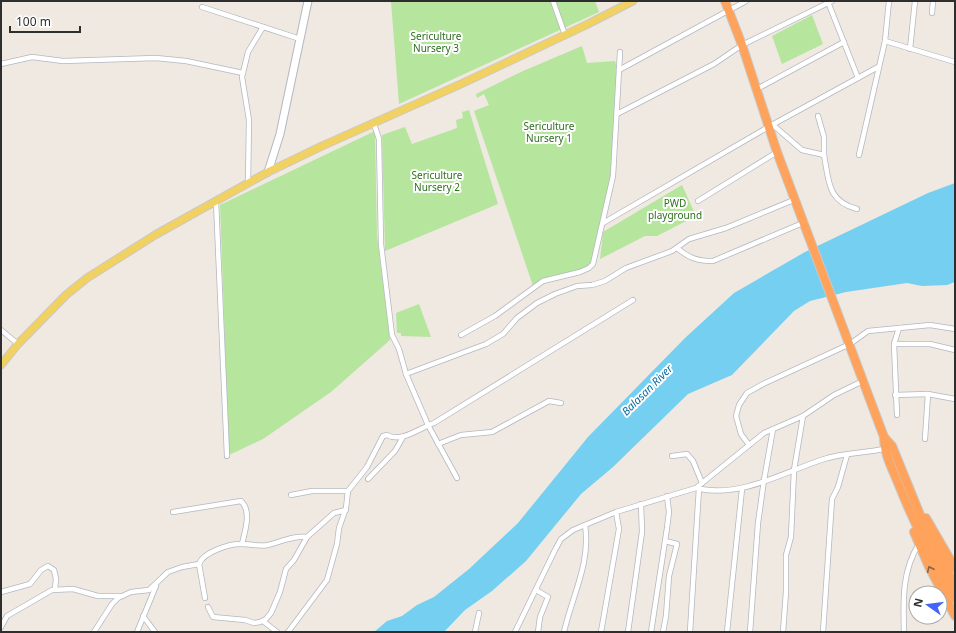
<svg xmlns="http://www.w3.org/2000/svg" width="956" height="633" viewBox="0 0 956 633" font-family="'Noto Sans',sans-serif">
<rect width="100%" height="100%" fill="#efe9e1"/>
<g fill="#b6e59e">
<polygon points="391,1 595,1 599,12 399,104"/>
<polygon points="812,15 823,44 782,64 772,36"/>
<polygon points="582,46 587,63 615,61 618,70 611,174 591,265 581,271 557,276 533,286 474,111 489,105 484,94 477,98 476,94 523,71"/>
<polygon points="469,110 498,204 385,251 382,135 405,127 412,144 457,128 456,120 463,118 462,112"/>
<polygon points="375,131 377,236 390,340 331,392 263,439 229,455 220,205"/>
<polygon points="682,185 696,216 657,236 645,236 600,259 603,232"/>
<polygon points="419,304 431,337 401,336 401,333 397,333 396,313"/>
</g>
<polygon fill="#75cff0" points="955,183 955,282 947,285 922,286 907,283 846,292 810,301 794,311 732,375 688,394 613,467 581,494 526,561 492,591 465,610 444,632 374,632 387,621 402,616 417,605 434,597 469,569 518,523 588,437 685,338 734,293 805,252 928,193"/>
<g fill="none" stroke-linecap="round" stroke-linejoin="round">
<defs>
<g id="street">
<polyline points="553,1 565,35"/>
<polyline points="828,2 858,78"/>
<polyline points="202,7 300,39"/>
<polyline points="932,13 933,1"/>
<polyline points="885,41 955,62"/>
<polyline points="910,49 915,1"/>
<polyline points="1,64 32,57 63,61 156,58 186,61 243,73"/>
<polyline points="619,70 746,1"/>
<polyline points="757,89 844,42"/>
<polyline points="617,114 714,64 742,45 832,1"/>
<polyline points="818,116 824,137 824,155"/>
<polyline points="374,124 379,139 381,244 392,335 399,349 406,374 428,425 457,478"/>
<path d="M 773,125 L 802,150 L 824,155 C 829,181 827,201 857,209"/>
<polyline points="859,155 885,41 889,1"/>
<polyline points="248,183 249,120 242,77 248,52 263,27"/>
<polyline points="216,201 227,456"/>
<polyline points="698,201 777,152"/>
<polyline points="603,223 770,126 878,67"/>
<path d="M 677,248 C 689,258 697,261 713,261 L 805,222"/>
<polyline points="1,330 18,344"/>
<polyline points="461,335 495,316 543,281 580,272 589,268 593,264 613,176 620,52"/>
<polyline points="894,344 930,344 955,350"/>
<polyline points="406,374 486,344 503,334 517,318 537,303 555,294 577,286 592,285 605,281 626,268 672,251 689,239 726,228 796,199"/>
<polyline points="895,395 928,394 955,399"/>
<polyline points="897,415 894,344 899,328"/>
<polyline points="925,439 928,394"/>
<polyline points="438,444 461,435 492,432 549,401 561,403"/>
<polyline points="749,445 741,434 736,416 739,405 747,393 763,384 850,344 868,331 930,325 955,329"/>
<polyline points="672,456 687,454 693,461 702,483"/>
<polyline points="368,479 395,451 403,437"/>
<path d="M 700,489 C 743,497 784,472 824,459 C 843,453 864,453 884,449"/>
<polyline points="291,495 312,491 348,491"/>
<path d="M 173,512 L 241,501 C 252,511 245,531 242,544"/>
<polyline points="199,564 205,598"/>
<polyline points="536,590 548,597 540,617 538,632"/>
<polyline points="1,592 30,584 41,570 48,566 54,570 56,579 55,589"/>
<polyline points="208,607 213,617 245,620 254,623 260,622 266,619 271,613 280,592 286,569 294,560 307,537 334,513 346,510"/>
<polyline points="143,616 155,632"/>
<polyline points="263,621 277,632"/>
<polyline points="1,627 7,616 52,590 73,589 98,596 121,596"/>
<path d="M 94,632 L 112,604 L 118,598 L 131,592 L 149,590 L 168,572 L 182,567 L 199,564 C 203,552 231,543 243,544 C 251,544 259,547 268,545 C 281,542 294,535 307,537"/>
<polyline points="137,632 156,586"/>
<path d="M 288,632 L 327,580 L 337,544 L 339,528 L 346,508 L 348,491 L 367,467 L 383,436 L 387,435 C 401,443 420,428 434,423 L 633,300"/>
<polyline points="475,632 479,613"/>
<polyline points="515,632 555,550 561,539 573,530 616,512 696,488 764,433 803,416 834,395 863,381"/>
<path d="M 564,632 C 572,596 591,563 585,525"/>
<polyline points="601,632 619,529 616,512"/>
<polyline points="628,632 642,532 641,504"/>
<polyline points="651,632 667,528 669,512 667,496"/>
<polyline points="663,632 666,616 669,576 677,544 665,541"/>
<polyline points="690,632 699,488"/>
<polyline points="727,632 742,489"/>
<polyline points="750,632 758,523 764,480 773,429"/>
<polyline points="783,632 786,592 786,555 791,537 794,470 803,416"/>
<polyline points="823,632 832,499 838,487 847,455"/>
<path d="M 904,632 C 903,601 902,570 919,544"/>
</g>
<polyline id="secondary" points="268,172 280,134 308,1"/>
<polyline id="primary" points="1,365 18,344 66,295 87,278 155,235 268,172 322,146 461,84 586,25 633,1"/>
<g id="highway">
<polyline points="725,1 742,45 777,152 884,437 892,446 923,522 955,586"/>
<path d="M 884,437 C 884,454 892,468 898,483 C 914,523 933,562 955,599"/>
<polyline points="926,518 955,568"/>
<polyline points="914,532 929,567 955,616"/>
</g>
</defs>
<use href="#street" stroke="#b4b7c1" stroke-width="6"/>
<use href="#secondary" stroke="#b4b7c1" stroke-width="9"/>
<use href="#primary" stroke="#c9c9c9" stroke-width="9"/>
<use href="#highway" stroke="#c9c9c9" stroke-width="10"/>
<use href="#street" stroke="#fff" stroke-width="4.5"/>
<use href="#secondary" stroke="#fff" stroke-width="7"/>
<use href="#primary" stroke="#f2d163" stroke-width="7"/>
<use href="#highway" stroke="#ffa35c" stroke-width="8"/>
</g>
<defs><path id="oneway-chevron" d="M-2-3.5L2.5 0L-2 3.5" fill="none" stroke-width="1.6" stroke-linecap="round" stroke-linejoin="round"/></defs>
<use stroke="#8c6343" href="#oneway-chevron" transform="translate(930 569) rotate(-115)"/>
<g text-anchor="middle" stroke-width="4" stroke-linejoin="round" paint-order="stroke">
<g font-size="10" fill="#2c6e1b" stroke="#fff">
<text x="436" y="40">Sericulture<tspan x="436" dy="12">Nursery 3</tspan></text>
<text x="549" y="130">Sericulture<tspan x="549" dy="12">Nursery 1</tspan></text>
<text x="437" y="179">Sericulture<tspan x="437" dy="12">Nursery 2</tspan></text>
<text x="675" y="207">PWD<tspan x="675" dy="12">playground</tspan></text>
</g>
<g font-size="11" font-style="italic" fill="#0d6fa3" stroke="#fff">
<text transform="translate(647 390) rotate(-45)" y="4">Balasan River</text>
</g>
</g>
<rect width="956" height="633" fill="none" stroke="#2e2e2e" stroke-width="4"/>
<g transform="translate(928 605) rotate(284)"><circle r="19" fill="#ffffff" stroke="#ababab"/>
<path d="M0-3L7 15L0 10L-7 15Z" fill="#4264fb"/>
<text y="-6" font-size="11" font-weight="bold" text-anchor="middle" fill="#2e2e2e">N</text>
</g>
<path d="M10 26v6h70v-6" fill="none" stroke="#2e2e2e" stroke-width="2"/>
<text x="16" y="26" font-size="12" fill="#2e2e2e" stroke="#ffffff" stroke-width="3" paint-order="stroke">100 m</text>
</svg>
